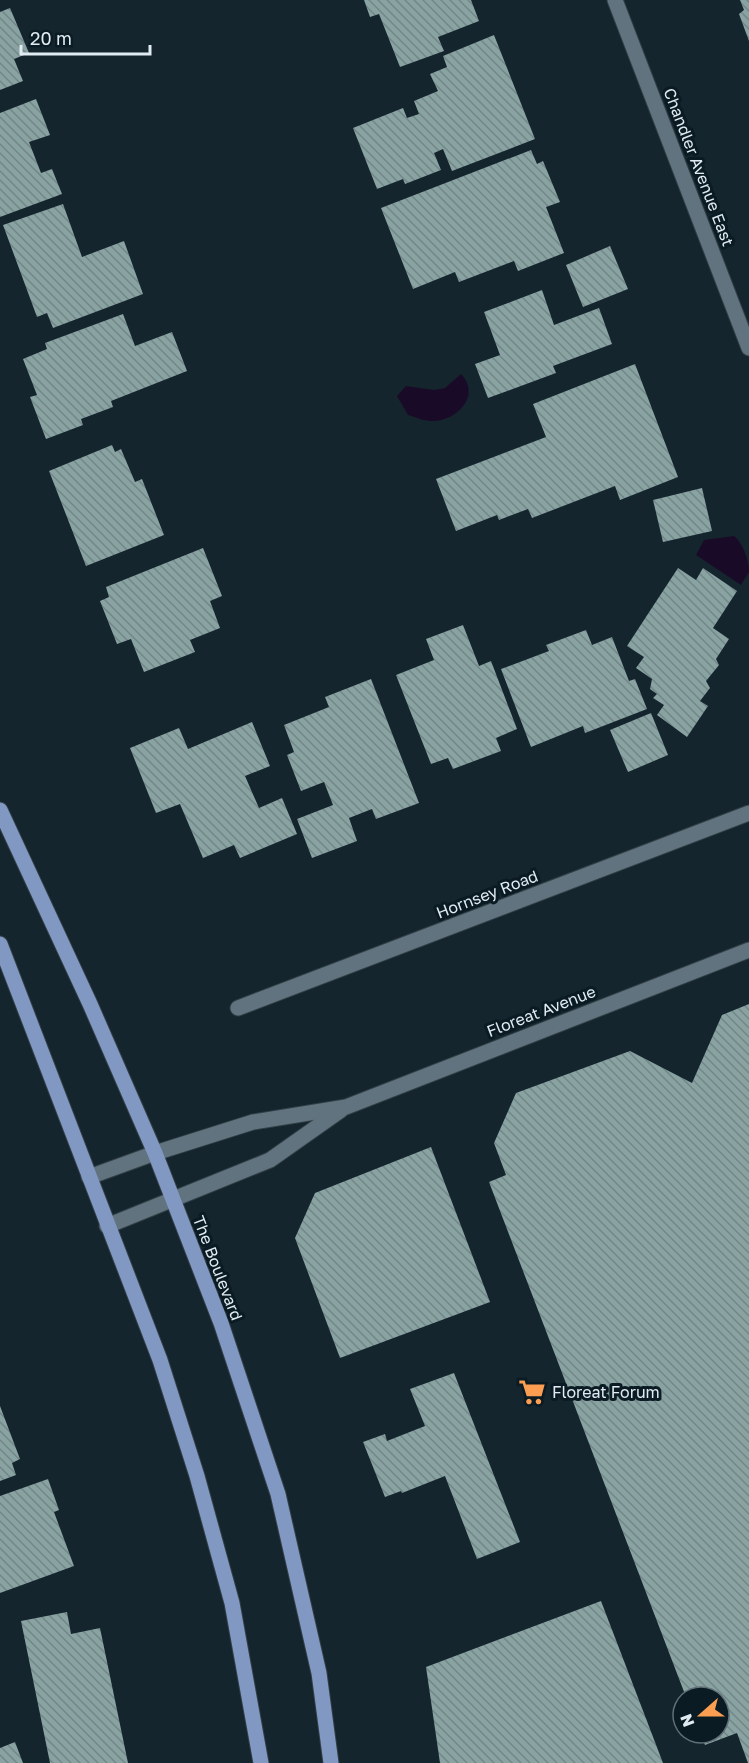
<svg xmlns="http://www.w3.org/2000/svg" width="749" height="1763" viewBox="0 0 749 1763" font-family="'Golos Text',sans-serif">
<defs>
<pattern id="building-back-hatch" width="6" height="6" patternUnits="userSpaceOnUse" patternTransform="scale(1.5)"><rect width="6" height="6" fill="#89a2a2"/><path d="M-1 5l2 2M0 0l6 6M5-1l2 2" fill="none" stroke="#748787"/></pattern>
</defs>
<rect width="100%" height="100%" fill="#14252e"/>
<g fill="#190b28">
<path d="M 461,374 C 482,396 456,422 431,421 C 424,421 415,417 408,415 L 397,396 L 406,386 L 434,390 L 445,388 Z"/>
<path d="M 734,536 C 743,543 749,560 749,572 C 747,576 743,581 741,585 L 696,555 L 704,540 Z"/>
</g>
<g fill="url(#building-back-hatch)">
<polygon points="364,0 471,0 479,21 438,37 444,51 400,67 379,14 370,17"/>
<polygon points="740,0 749,0 749,41 739,14 744,10"/>
<polygon points="10,8 29,53 14,59 23,81 0,90 0,12"/>
<polygon points="494,35 535,139 452,171 443,149 434,153 441,170 405,184 403,179 377,189 353,128 403,108 407,118 419,114 414,101 438,91 430,74 447,67 443,56"/>
<polygon points="36,99 50,135 29,142 41,173 52,169 62,194 0,217 0,113"/>
<polygon points="531,150 537,164 543,161 560,202 546,207 564,253 518,271 514,261 459,282 455,272 413,289 381,208"/>
<polygon points="63,204 82,257 124,241 143,294 53,328 47,313 37,317 3,225"/>
<polygon points="610,246 628,289 583,307 566,265"/>
<polygon points="542,290 554,325 599,308 612,344 553,366 556,373 488,398 475,364 500,355 484,312"/>
<polygon points="123,314 135,346 172,332 187,371 111,401 113,407 81,419 83,425 46,439 30,397 37,395 23,359 47,349 45,343"/>
<polygon points="635,364 678,477 620,500 615,486 532,518 528,509 499,520 497,515 456,531 436,479 546,437 533,404"/>
<polygon points="112,445 115,452 121,449 135,482 142,479 164,535 86,566 49,471"/>
<polygon points="702,488 712,531 663,542 653,500"/>
<polygon points="203,548 222,596 210,601 220,628 190,640 195,652 144,672 131,639 117,644 100,601 109,597 106,587"/>
<polygon points="678,568 696,580 703,568 737,591 713,628 729,639 716,659 719,665 706,681 710,688 700,701 708,706 687,737 657,715 664,705 653,698 657,694 650,689 652,679 636,668 644,657 627,646"/>
<polygon points="463,625 479,666 491,661 517,729 496,738 501,751 453,769 448,758 431,764 396,675 434,660 426,639"/>
<polygon points="586,630 592,645 612,637 629,681 635,679 647,709 585,733 583,726 531,747 501,669 549,651 546,645"/>
<polygon points="371,679 419,803 376,819 372,809 349,818 357,841 312,858 297,819 333,805 324,782 301,791 287,755 294,752 284,725 329,707 325,697"/>
<polygon points="651,713 668,755 628,772 610,730"/>
<polygon points="252,722 270,766 245,776 259,808 282,798 297,834 240,858 234,845 203,858 180,804 156,813 130,748 179,728 188,749"/>
<polygon points="749,1004 749,1763 748,1763 737,1733 705,1745 700,1733 719,1733 719,1697 686,1697 489,1182 506,1175 494,1143 516,1093 630,1051 692,1083 722,1015"/>
<polygon points="431,1147 490,1302 340,1358 295,1238 315,1193"/>
<polygon points="454,1373 520,1542 477,1559 445,1476 402,1493 401,1491 385,1497 363,1442 385,1434 387,1441 425,1426 410,1389"/>
<polygon points="0,1406 20,1459 12,1463 16,1475 0,1481"/>
<polygon points="48,1479 59,1510 54,1512 74,1566 0,1593 0,1496"/>
<polygon points="601,1601 663,1763 440,1763 426,1667"/>
<polygon points="67,1612 71,1634 100,1628 128,1763 50,1763 21,1621"/>
<polygon points="15,1742 23,1763 0,1763 0,1748"/>
</g>
<g fill="none" stroke-linecap="round" stroke-linejoin="round">
<defs>
<g id="street">
<polyline points="615,0 749,348"/>
<polyline points="238,1008 749,813"/>
<polyline points="89,1177 155,1153 253,1122 346,1107 749,950"/>
<polyline points="107,1226 270,1160 341,1110"/>
</g>
<g id="primary">
<polyline points="0,810 90,1004 155,1153 221,1323 278,1494 319,1673 331,1763"/>
<polyline points="0,944 160,1360 197,1476 232,1603 261,1763"/>
</g>
</defs>
<use href="#street" stroke="#323f46" stroke-width="17"/>
<use href="#primary" stroke="#323f46" stroke-width="17"/>
<use href="#street" stroke="#60737e" stroke-width="15"/>
<use href="#primary" stroke="#8198c2" stroke-width="15"/>
</g>
<defs>
<symbol id="supermarket-bare" viewBox="-9 -9 18 18"><path d="M-6-5.5h2.5l.6 2H6L4.5 2H-2.5L-4.4-4H-6ZM-1.5 3.2a1.3 1.3 0 1 0 .1 0ZM3 3.2a1.3 1.3 0 1 0 .1 0Z" fill="#fb9e51" stroke="#0b1b24" stroke-width="2.5" paint-order="stroke"/></symbol>
</defs>
<g fill-rule="evenodd">
<use href="#supermarket-bare" x="513" y="1373" width="38" height="38"/>
</g>
<g text-anchor="middle" stroke-width="6" stroke-linejoin="round" paint-order="stroke">
<g font-size="16" fill="#e1ecf2" stroke="#0b1b24">
<text transform="translate(699 167) rotate(69)" y="6">Chandler Avenue East</text>
<text transform="translate(487 894) rotate(-21)" y="6">Hornsey Road</text>
<text transform="translate(541 1011) rotate(-21)" y="6">Floreat Avenue</text>
<text transform="translate(218 1268) rotate(69)" y="6">The Boulevard</text>
</g>
<g font-size="16" fill="#e1ecf2" stroke="#0b1b24" text-anchor="start">
<text x="552" y="1398">Floreat Forum</text>
</g>
</g>
<g transform="translate(701 1715) rotate(249)"><circle r="28" fill="#0b1b24" stroke="#616f76" stroke-width="1.5"/>
<path d="M0-4.5L10 22L0 15L-10 22Z" fill="#fb9e51"/>
<text y="-9" font-size="16" font-weight="bold" text-anchor="middle" fill="#e1ecf2">N</text>
</g>
<path d="M21 45v9h129v-9" fill="none" stroke="#e1ecf2" stroke-width="3"/>
<text x="30" y="45" font-size="18" fill="#e1ecf2" stroke="#0b1b24" stroke-width="4.5" paint-order="stroke">20 m</text>
</svg>
